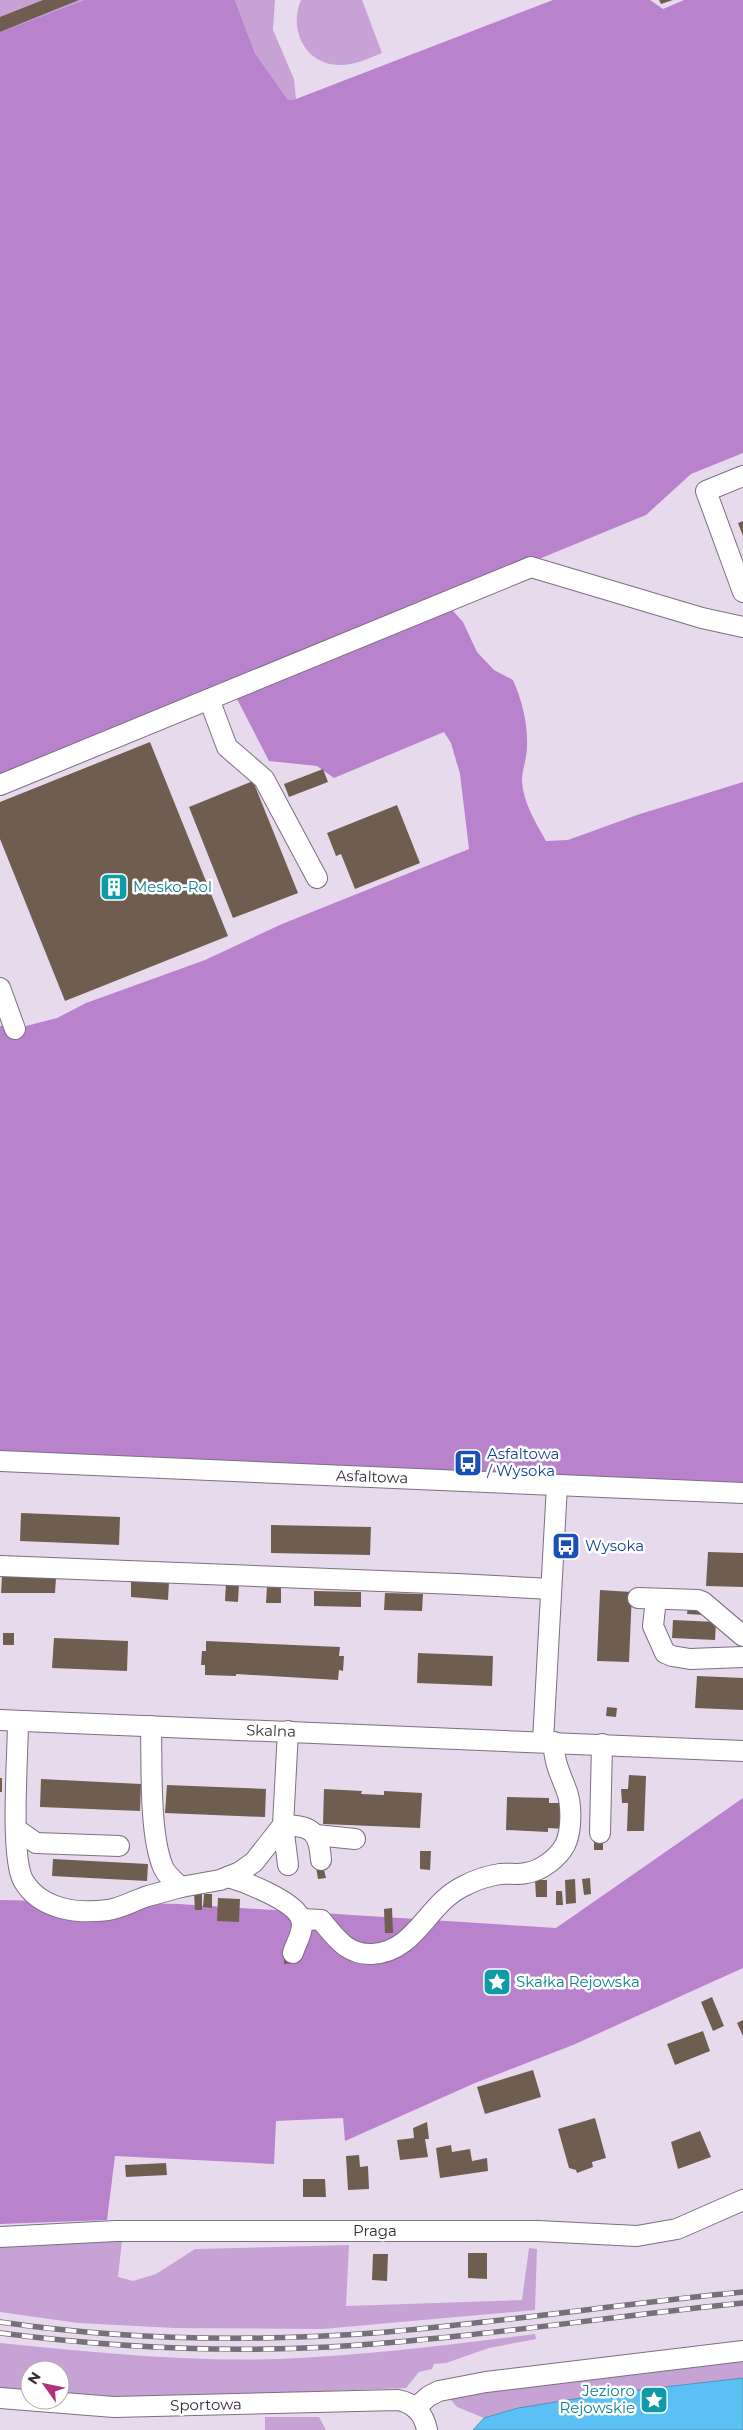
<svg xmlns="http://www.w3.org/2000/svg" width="743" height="2430" viewBox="0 0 743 2430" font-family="Montserrat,sans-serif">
<rect width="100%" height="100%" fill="#e8daed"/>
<g fill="#c7a2d5">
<polygon points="0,0 84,0 0,32"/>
<polygon points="235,0 275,0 273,30 294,79 296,99 288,100 255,53"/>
<path d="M 301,0 L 362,0 L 382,53 C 369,58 356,65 341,65 C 306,66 288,30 301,0 Z"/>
<polygon points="122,2241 118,2277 133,2281 156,2274 195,2249 349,2245 346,2306 522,2300 529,2248 537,2249 535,2310 322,2329 175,2328 78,2323 0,2312 0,2243"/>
<path d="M 535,2334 L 536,2339 L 489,2348 L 446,2363 L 434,2364 L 432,2369 L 419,2372 L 406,2388 L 176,2397 L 60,2396 L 60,2370 L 30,2370 L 30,2393 L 0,2390 L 0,2343 C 92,2352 186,2362 279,2359 C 365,2355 450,2345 535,2334 Z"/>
<polygon points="743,2358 743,2378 612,2393 518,2408 484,2418 457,2407 450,2399 469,2392"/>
<polygon points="265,2417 319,2417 326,2430 265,2430"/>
</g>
<g fill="#b883cc">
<path d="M 84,0 L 235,0 L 255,53 L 288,100 L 296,99 L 553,0 L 650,0 L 663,9 L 684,0 L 743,0 L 743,453 L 691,474 L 646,515 L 442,599 L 463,622 L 477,652 L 494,670 L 513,680 C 522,701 528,723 527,747 C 527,758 522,770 522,781 C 523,802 536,823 546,841 L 568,840 L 637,815 L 743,782 L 743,1496 L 0,1465 L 0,1026 L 26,1026 L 57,1018 L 86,1003 L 205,960 L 282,924 L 469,849 L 460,774 L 451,743 L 444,732 L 334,778 L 317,766 L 269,761 L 235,695 L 0,780 L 0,32 Z"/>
<polygon points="743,1798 743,1968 573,2045 475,2083 345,2141 343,2118 276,2121 274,2164 115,2156 107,2220 0,2224 0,1900 179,1904 556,1928"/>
</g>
<polygon fill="#5bc0f3" stroke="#4f94ba" points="743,2378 743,2430 473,2430 484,2418 518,2408 612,2393"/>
<g fill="#6f5e50">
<polygon points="43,0 79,0 0,32 0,17"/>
<polygon points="659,0 673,0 661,4"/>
<polygon points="743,521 743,536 738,523"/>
<polygon points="150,742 228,936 65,1001 0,839 0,802"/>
<polygon points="323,769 328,782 289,797 284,784"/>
<polygon points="253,781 298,893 233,918 189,807"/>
<polygon points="397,805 420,863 355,889 341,854 336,856 327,833"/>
<polygon points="21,1513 120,1517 119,1545 20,1541"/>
<polygon points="271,1525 371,1527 370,1555 271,1553"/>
<polygon points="708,1552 743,1553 743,1587 706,1586"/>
<polygon points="2,1576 56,1578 55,1593 1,1593"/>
<polygon points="131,1581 169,1582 168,1600 131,1597"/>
<polygon points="226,1583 239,1584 238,1602 225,1601"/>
<polygon points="267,1586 281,1587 281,1603 266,1603"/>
<polygon points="600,1590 632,1592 629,1662 597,1661"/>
<polygon points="314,1591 361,1592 361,1607 314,1606"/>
<polygon points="385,1593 423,1594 422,1611 384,1610"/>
<polygon points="688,1605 703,1607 703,1615 687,1614"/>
<polygon points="673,1620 716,1622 715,1640 672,1638"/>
<rect x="3" y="1633" width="11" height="12"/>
<polygon points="54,1638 128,1641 127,1671 52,1668"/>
<polygon points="206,1641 340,1647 339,1656 344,1656 343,1671 339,1670 338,1680 236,1674 236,1676 205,1675 205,1665 201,1665 202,1651 206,1651"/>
<polygon points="418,1653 493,1656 492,1686 417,1683"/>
<polygon points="697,1676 743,1678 743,1710 695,1708"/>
<polygon points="607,1707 617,1708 616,1717 606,1716"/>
<polygon points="629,1775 646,1776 644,1831 627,1831 628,1803 622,1803 621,1789 628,1789"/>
<rect x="0" y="1778" width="2" height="14"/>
<polygon points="41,1779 141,1784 140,1811 40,1807"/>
<polygon points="167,1785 266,1789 265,1817 165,1813"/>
<polygon points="324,1789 362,1791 361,1794 384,1795 384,1791 422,1793 420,1828 323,1824"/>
<polygon points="507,1797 549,1798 549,1803 566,1803 565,1829 548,1828 548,1832 506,1830"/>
<polygon points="594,1834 603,1835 603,1850 594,1850"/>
<polygon points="420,1851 431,1851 430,1870 420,1869"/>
<polygon points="53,1859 148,1864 147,1881 52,1876"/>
<polygon points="323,1866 326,1878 318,1879 316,1867"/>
<polygon points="590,1878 591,1894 584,1895 582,1879"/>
<polygon points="575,1879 576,1903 566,1904 565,1880"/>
<polygon points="535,1880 547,1880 547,1897 536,1897"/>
<polygon points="556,1891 562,1891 563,1905 556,1905"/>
<polygon points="194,1893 202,1893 202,1910 195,1910"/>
<polygon points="204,1894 212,1894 212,1908 203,1907"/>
<polygon points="218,1898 240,1899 239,1922 217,1921"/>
<polygon points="392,1908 393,1933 385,1933 384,1909"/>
<polygon points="298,1956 298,1963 284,1964 284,1957"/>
<polygon points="712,1997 724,2026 713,2031 701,2002"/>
<polygon points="743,2020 743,2036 737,2023"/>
<polygon points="703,2031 710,2051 675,2065 667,2044"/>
<polygon points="533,2070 541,2097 485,2114 477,2087"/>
<polygon points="595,2118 606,2158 592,2162 593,2167 577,2173 576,2170 569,2168 558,2129"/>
<polygon points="427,2122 429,2139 425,2139 428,2157 400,2160 397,2140 414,2138 413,2128"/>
<polygon points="700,2131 711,2157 678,2169 671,2142"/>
<polygon points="451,2145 452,2152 470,2149 472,2161 487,2158 488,2171 440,2178 436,2148"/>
<polygon points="359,2155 360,2167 368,2166 369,2189 348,2190 346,2156"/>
<polygon points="166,2163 167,2175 126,2177 125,2165"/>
<polygon points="303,2179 325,2179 326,2197 303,2197"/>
<polygon points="468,2253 487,2253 487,2279 468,2278"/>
<polygon points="373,2254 388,2254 387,2281 372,2280"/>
</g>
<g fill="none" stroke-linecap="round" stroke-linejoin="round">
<defs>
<g id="minor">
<polyline points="743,476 706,491 743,592"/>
<polyline points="209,699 227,747 264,779 317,878"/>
<polyline points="0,785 531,567 702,618 743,627"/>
<polyline points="0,988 15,1029"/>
<polyline points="0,1461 743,1493"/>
<polyline points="0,1566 457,1584 551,1589"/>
<polyline points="638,1598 698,1600 703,1602 743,1636"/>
<polyline points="656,1599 653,1626 665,1653 672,1656 690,1659 743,1657"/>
<polyline points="0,1720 743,1751"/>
<path d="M 18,1721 C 18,1754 10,1855 23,1880 C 40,1910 78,1914 108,1910 C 122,1908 135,1900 148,1896 C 159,1893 170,1890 181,1887"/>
<path d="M 151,1726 C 152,1763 149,1834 163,1867 C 167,1876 174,1881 181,1887 L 220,1880 L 240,1872 L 254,1862 L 283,1825 L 288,1731"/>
<polyline points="543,1741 557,1485"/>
<polyline points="16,1829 36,1843 119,1846"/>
<polyline points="600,1833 602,1744"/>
<polyline points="316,1835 355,1839"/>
<path d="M 288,1865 L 283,1825 C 312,1826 319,1831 321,1860"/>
<path d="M 228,1877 C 245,1882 295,1901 301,1919 C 305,1929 296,1943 293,1953"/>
<path d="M 301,1919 L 321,1920 C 336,1938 347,1955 372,1954 C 416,1952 427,1903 464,1886 C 475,1880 487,1876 500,1874 C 508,1873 518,1875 526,1873 C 541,1871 558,1858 565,1845 C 572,1831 572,1803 566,1789 C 560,1773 553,1760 554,1742"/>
<polyline points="0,2237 116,2231 538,2231 637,2236 677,2229 743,2200"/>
<path d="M 0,2398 L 114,2407 L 398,2400 C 414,2403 424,2414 427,2430"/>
<polyline points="415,2408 429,2396 439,2391 486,2382 743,2351"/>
</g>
</defs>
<use href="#minor" stroke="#7c6f81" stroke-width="22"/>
<use href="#minor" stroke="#fff" stroke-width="20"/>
<defs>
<g id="rail">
<path d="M 0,2322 C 123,2340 250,2342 374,2333 C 497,2323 620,2304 743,2292"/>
<path d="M 0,2333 C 109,2347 219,2353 329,2347 C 467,2339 605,2317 743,2303"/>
</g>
</defs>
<use href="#rail" stroke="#786f7c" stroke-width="5.5"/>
<use href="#rail" stroke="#fff" stroke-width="4" stroke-dasharray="11" stroke-linecap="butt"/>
</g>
<defs>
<symbol id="building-square" viewBox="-11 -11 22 22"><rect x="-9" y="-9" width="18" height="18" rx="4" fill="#0f9aa8" stroke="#fff"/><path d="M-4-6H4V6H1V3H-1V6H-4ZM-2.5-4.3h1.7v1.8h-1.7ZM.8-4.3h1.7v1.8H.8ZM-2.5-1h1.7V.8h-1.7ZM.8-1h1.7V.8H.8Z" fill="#fff"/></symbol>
<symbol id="bus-square" viewBox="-11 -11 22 22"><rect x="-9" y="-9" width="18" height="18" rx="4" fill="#1a4fb4" stroke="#fff"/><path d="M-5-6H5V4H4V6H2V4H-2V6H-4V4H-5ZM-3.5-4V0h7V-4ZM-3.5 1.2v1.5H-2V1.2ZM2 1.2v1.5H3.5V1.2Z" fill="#fff"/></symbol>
<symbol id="sight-square" viewBox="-11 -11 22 22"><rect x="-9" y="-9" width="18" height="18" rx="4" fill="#0f9aa8" stroke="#fff"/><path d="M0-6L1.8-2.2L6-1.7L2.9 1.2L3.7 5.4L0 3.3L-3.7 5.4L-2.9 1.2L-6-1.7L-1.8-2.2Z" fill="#fff"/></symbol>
</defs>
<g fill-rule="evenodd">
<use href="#building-square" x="98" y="871" width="32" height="32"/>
<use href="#bus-square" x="452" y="1447" width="32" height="32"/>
<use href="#bus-square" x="550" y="1530" width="32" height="32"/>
<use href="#sight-square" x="481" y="1966" width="32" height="32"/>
<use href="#sight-square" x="638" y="2384" width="32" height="32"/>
</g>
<g text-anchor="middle" stroke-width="5" stroke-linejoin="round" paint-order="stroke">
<g font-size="15" fill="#0d838f" stroke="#fff" text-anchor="start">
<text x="133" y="892">Mesko-Rol</text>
<text x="516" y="1987">Skałka Rejowska</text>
<text x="635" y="2396" text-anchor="end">Jezioro<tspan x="635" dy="17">Rejowskie</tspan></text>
</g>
<g font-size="15" fill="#164399" stroke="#fff" text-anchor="start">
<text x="487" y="1459">Asfaltowa<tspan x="487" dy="17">/ Wysoka</tspan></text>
<text x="585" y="1551">Wysoka</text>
</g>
<g font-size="15" fill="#322c34" stroke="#fff">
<text transform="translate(372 1477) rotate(2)" y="5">Asfaltowa</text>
<text transform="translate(271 1731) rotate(2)" y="5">Skalna</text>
<text x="375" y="2236">Praga</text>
<text transform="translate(206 2405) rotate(-1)" y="5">Sportowa</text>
</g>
</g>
<g transform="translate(45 2385) rotate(303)"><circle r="24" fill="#ffffff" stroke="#adabae"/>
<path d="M0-4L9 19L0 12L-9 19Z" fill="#b1307c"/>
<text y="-8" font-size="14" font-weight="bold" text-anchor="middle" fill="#322c34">N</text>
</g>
</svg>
